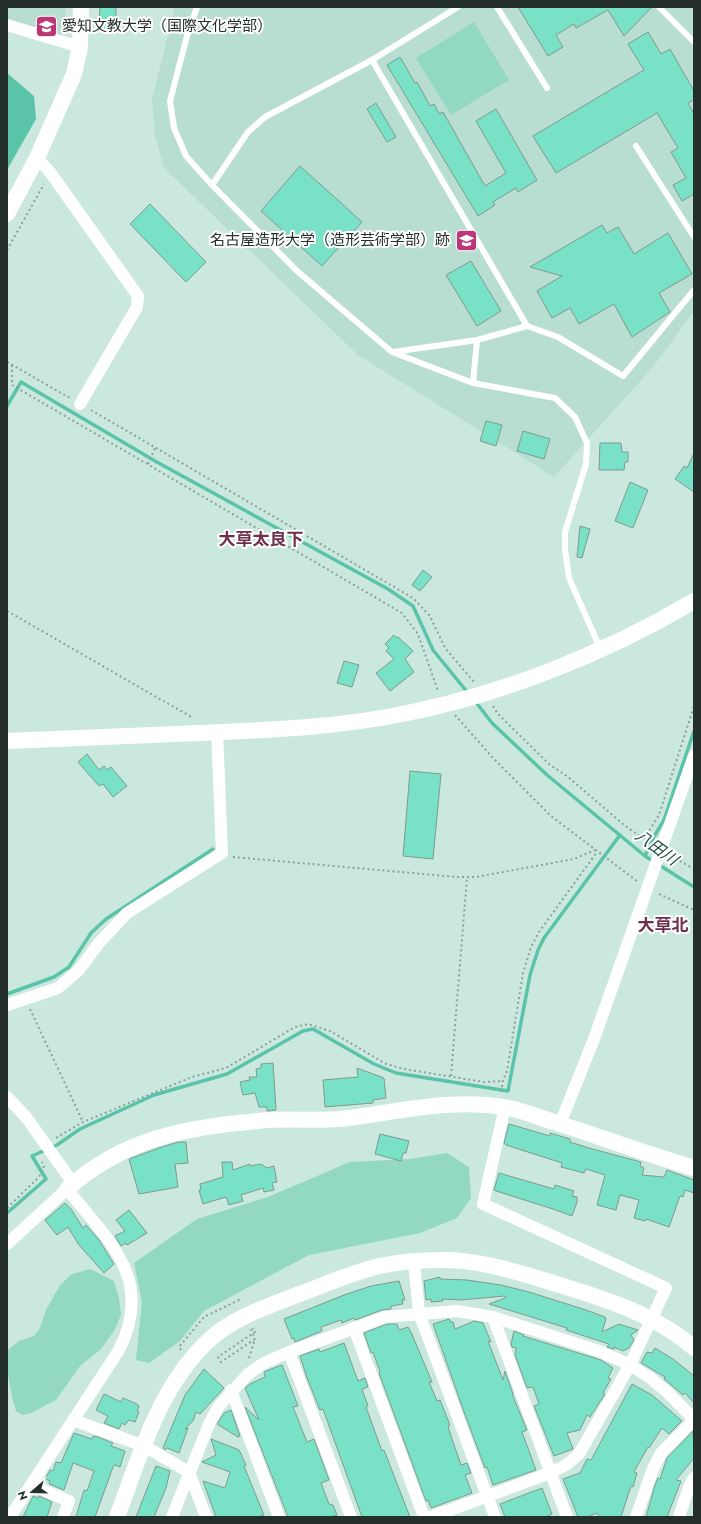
<svg xmlns="http://www.w3.org/2000/svg" width="701" height="1524" viewBox="0 0 701 1524" font-family="Jost,'Noto Sans JP',sans-serif">
<rect width="100%" height="100%" fill="#cbe8df"/>
<g fill="#b8ded1">
<polygon points="7,7 65,7 66,32 61,36 7,20"/>
<polygon points="175,7 694,7 694,311 653,367 554,477 358,355 164,168 155,135 152,99"/>
</g>
<g fill="#92d8c3">
<polygon points="474,22 509,80 451,115 416,58"/>
<polygon points="447,1153 469,1167 471,1198 457,1218 420,1233 309,1255 204,1311 180,1341 149,1363 136,1360 142,1302 134,1263 197,1219 268,1197 350,1162 411,1159"/>
<path d="M 90,1269 L 114,1281 L 119,1298 L 121,1315 L 114,1331 L 100,1350 L 80,1366 L 56,1400 L 31,1413 L 23,1415 L 16,1411 C 10,1390 6,1371 8,1350 L 19,1341 L 34,1336 L 40,1328 L 46,1310 L 60,1285 L 72,1274 Z"/>
</g>
<polygon fill="#5bc4a8" points="7,73 34,96 36,119 7,170"/>
<g fill="none" stroke-linecap="round" stroke-linejoin="round">
<g stroke="#5bc4a8" stroke-width="3.5">
<polyline points="7,406 21,382 155,461 388,589 413,606 433,650 468,693"/>
<polyline points="475,701 492,723 547,775 645,856 694,887"/>
<polyline points="645,856 652,840 664,820 694,731"/>
<polyline points="7,994 54,977 69,967 91,933 106,919 213,849"/>
<polyline points="7,1213 46,1179 32,1156 57,1145 80,1129 154,1095 227,1074 303,1031 313,1029 374,1064 396,1073 508,1091 530,975 538,950 544,938 620,835"/>
</g>
</g>
<g fill="#79e1c5" stroke="#7f9a91">
<polygon points="100,7 116,7 116,31 102,30 102,25 99,25"/>
<polygon points="518,7 652,7 624,36 608,10 576,28 574,24 556,35 563,47 548,56"/>
<polygon points="648,32 661,54 670,49 694,91 694,100 688,103 694,114 694,194 682,201 673,185 686,178 671,152 678,148 657,113 556,173 533,136 644,70 628,44"/>
<polygon points="400,57 415,83 417,82 430,106 434,104 439,114 443,112 485,186 506,173 476,121 496,109 537,180 518,192 516,188 493,202 495,205 478,216 387,65"/>
<polygon points="376,103 396,137 387,142 367,109"/>
<polygon points="300,166 362,222 322,266 261,211"/>
<polygon points="150,204 206,262 186,282 130,224"/>
<polygon points="602,225 607,233 618,227 634,254 668,233 692,274 659,293 670,312 632,337 614,304 579,324 570,308 552,318 537,291 562,276 530,267"/>
<polygon points="471,261 501,311 477,326 446,275"/>
<polygon points="486,421 502,425 496,446 480,441"/>
<polygon points="523,431 550,439 544,459 517,451"/>
<polygon points="600,443 621,443 622,452 628,452 628,462 625,462 624,470 599,470"/>
<polygon points="694,453 694,492 675,479 684,466 687,468"/>
<polygon points="630,482 648,490 633,528 615,521"/>
<polygon points="580,526 590,529 582,558 577,557"/>
<polygon points="423,570 432,577 420,591 412,585"/>
<polygon points="394,635 397,638 398,637 413,651 405,659 414,672 390,691 376,673 394,659 386,651 389,648 385,644"/>
<polygon points="344,661 359,665 352,687 337,683"/>
<polygon points="87,754 99,770 104,766 107,770 111,767 127,786 113,797 103,784 99,786 78,762"/>
<polygon points="410,771 441,774 433,859 403,856"/>
<polygon points="273,1063 276,1110 267,1111 267,1107 259,1107 255,1093 243,1095 240,1082 250,1080 249,1077 257,1077 256,1069 261,1068 261,1064"/>
<polygon points="357,1068 384,1078 386,1098 373,1100 373,1103 325,1107 323,1080 358,1077"/>
<polygon points="509,1124 550,1136 550,1133 570,1139 570,1142 589,1148 641,1162 640,1166 644,1168 642,1175 664,1177 667,1170 694,1180 694,1193 685,1190 683,1197 680,1196 669,1227 646,1219 645,1221 634,1218 639,1200 620,1195 616,1210 597,1205 605,1175 586,1169 584,1173 561,1167 562,1163 506,1145 504,1143"/>
<polygon points="380,1134 409,1141 406,1153 403,1153 401,1161 375,1154"/>
<polygon points="178,1142 186,1142 188,1163 175,1164 178,1187 139,1194 129,1159 159,1148"/>
<polygon points="222,1162 232,1162 233,1170 250,1164 250,1166 261,1164 267,1168 274,1166 277,1182 272,1183 274,1190 264,1192 263,1188 241,1195 243,1201 229,1205 226,1197 203,1204 199,1190 201,1190 200,1184 223,1177"/>
<polygon points="499,1173 554,1189 555,1185 574,1191 572,1196 577,1197 577,1202 572,1216 556,1210 496,1191 494,1190"/>
<polygon points="65,1203 71,1209 83,1228 86,1225 99,1240 114,1264 104,1273 79,1245 68,1227 57,1235 45,1220"/>
<polygon points="129,1210 147,1233 127,1245 126,1243 121,1246 115,1236 125,1231 116,1220"/>
<polygon points="440,1277 440,1279 467,1280 501,1285 529,1292 586,1310 605,1317 606,1319 602,1332 619,1324 638,1330 631,1335 634,1340 629,1348 623,1351 614,1347 614,1349 607,1347 609,1344 566,1330 567,1328 489,1304 505,1298 505,1296 461,1300 442,1299 443,1301 431,1302 431,1299 426,1300 424,1281"/>
<polygon points="399,1281 405,1300 402,1300 403,1304 391,1306 391,1309 382,1310 355,1320 354,1318 342,1323 341,1320 321,1327 322,1331 295,1342 294,1338 292,1339 284,1319 344,1295 371,1286"/>
<polygon points="449,1319 451,1322 453,1322 455,1329 474,1321 483,1323 491,1342 488,1341 503,1380 505,1371 513,1394 512,1394 527,1430 522,1432 536,1470 493,1485 487,1467 485,1468 464,1412 433,1324"/>
<polygon points="387,1324 397,1324 399,1330 408,1327 411,1332 432,1382 429,1382 437,1401 440,1400 450,1425 448,1426 452,1439 461,1465 467,1463 471,1473 465,1475 472,1493 431,1508 428,1500 426,1501 379,1373 380,1372 373,1352 371,1353 364,1333"/>
<polygon points="514,1331 524,1335 523,1336 601,1360 613,1368 608,1378 611,1379 603,1393 605,1394 590,1417 587,1415 580,1430 567,1433 573,1449 554,1456 534,1406 539,1404 533,1387 527,1388 515,1355 516,1348 512,1347 511,1344"/>
<polygon points="344,1343 358,1381 365,1378 368,1387 362,1389 368,1406 366,1407 382,1451 384,1450 410,1517 362,1517 323,1409 320,1410 307,1378 300,1356 319,1349 320,1352"/>
<polygon points="655,1348 673,1359 694,1376 694,1403 685,1393 683,1395 664,1379 665,1377 641,1363 647,1352 652,1353"/>
<polygon points="282,1365 298,1406 293,1407 307,1442 314,1439 329,1480 321,1483 329,1504 333,1505 337,1515 330,1517 288,1517 245,1407 259,1420 245,1388 250,1384 265,1377 264,1372 266,1371"/>
<polygon points="204,1369 224,1388 200,1414 196,1412 193,1421 185,1429 188,1428 179,1453 167,1448 165,1450 163,1448 185,1395"/>
<polygon points="632,1384 652,1395 682,1421 669,1434 662,1428 649,1448 648,1447 634,1472 637,1473 633,1487 631,1486 621,1517 599,1517 597,1513 587,1517 578,1517 563,1479 580,1473 587,1459 591,1460"/>
<polygon points="104,1394 121,1402 123,1398 137,1404 139,1406 137,1411 139,1412 135,1422 129,1420 125,1425 122,1423 119,1429 104,1423 108,1416 96,1410"/>
<polygon points="231,1410 240,1436 238,1437 217,1424 224,1413"/>
<polygon points="693,1431 694,1458 676,1480 681,1481 667,1517 646,1517 655,1485 658,1478 660,1479 667,1458"/>
<polygon points="74,1433 92,1439 93,1436 98,1437 113,1443 111,1446 125,1451 120,1467 115,1465 113,1467 95,1517 76,1517 84,1490 87,1491 94,1471 73,1463 64,1490 49,1484 50,1481 45,1479 50,1470 53,1471 56,1462 61,1463"/>
<polygon points="211,1439 239,1450 246,1465 244,1466 264,1515 258,1517 216,1517 203,1481 225,1488 230,1472 202,1462 216,1455"/>
<polygon points="156,1466 170,1471 166,1488 154,1517 136,1517"/>
<polygon points="542,1488 552,1514 545,1517 505,1517 500,1504"/>
<polygon points="33,1496 38,1498 39,1496 52,1502 47,1517 23,1517"/>
</g>
<g fill="none" stroke-linecap="round" stroke-linejoin="round">
<g stroke="#8ba19a" stroke-width="2" stroke-dasharray="2 3" stroke-linecap="butt">
<polyline points="7,250 44,184"/>
<polyline points="7,362 70,398"/>
<polyline points="12,365 12,385 402,613 418,634 438,691"/>
<polyline points="91,410 413,598 430,616 445,648 474,682"/>
<polyline points="148,464 155,448"/>
<polyline points="7,611 193,718"/>
<polyline points="493,706 498,714 549,764 568,777 624,825 650,843"/>
<polyline points="455,715 493,758 551,816 638,882"/>
<polyline points="644,839 659,815 694,706"/>
<polyline points="671,856 694,869"/>
<polyline points="233,857 457,877 476,877 574,859 595,850"/>
<polyline points="659,894 694,910"/>
<polyline points="30,1009 83,1122"/>
<polyline points="451,1076 467,877"/>
<polyline points="501,1092 503,1080 507,1071 523,973 531,947 539,932 597,852"/>
<polyline points="56,1138 83,1122 192,1077 226,1068 295,1027 308,1024 330,1031 386,1064 404,1069 484,1082 503,1081"/>
<polyline points="7,1208 39,1177 44,1168 42,1162"/>
<polyline points="251,1329 255,1339"/>
<polyline points="181,1350 179,1347 204,1317 239,1300 240,1303"/>
<polyline points="249,1358 255,1339 221,1362 218,1357 255,1332 253,1328"/>
</g>
<g stroke="#fff" stroke-width="6">
<polyline points="197,7 187,36 170,101 174,128 186,156 212,185 297,271 392,352 473,383 555,398 575,417 587,443 586,464 565,532 565,549 569,578 600,648"/>
<polyline points="497,7 547,88"/>
<polyline points="659,7 694,42"/>
<polyline points="372,60 527,326"/>
<polyline points="636,146 694,237"/>
<polyline points="212,185 248,132 265,117 372,60 458,7"/>
<polyline points="393,352 477,340"/>
<polyline points="473,383 477,340 527,326 558,337 623,376 694,290"/>
</g>
<g stroke="#fff" stroke-width="12">
<polyline points="7,25 80,47"/>
<polyline points="37,158 50,172 138,296 137,307 80,404"/>
<polyline points="7,1005 58,988 79,970 99,943 127,913 222,853 217,732"/>
<polyline points="7,1097 26,1117 73,1183"/>
<polyline points="560,1124 594,1039 694,756"/>
<path d="M 7,1244 L 67,1189 C 108,1240 155,1279 119,1350 L 10,1517"/>
<polyline points="414,1262 419,1313 495,1517"/>
<polyline points="493,1317 567,1517"/>
<polyline points="354,1328 424,1517"/>
<polyline points="289,1352 351,1517"/>
<polyline points="231,1390 279,1517"/>
<polyline points="73,1420 144,1446 189,1472 206,1517"/>
<polyline points="32,1485 69,1501 63,1517"/>
<polyline points="172,1517 209,1424 219,1406 248,1374 264,1363 289,1352 385,1317 457,1311 493,1317 599,1351 630,1365 649,1377 665,1390 694,1419"/>
<polyline points="431,1517 550,1473 566,1465 579,1454 630,1365 666,1288 483,1204 505,1107"/>
<polyline points="636,1517 653,1469 661,1453 694,1420"/>
<polyline points="679,1517 689,1487 694,1478"/>
</g>
<g stroke="#fff" stroke-width="16">
<polyline points="7,214 37,158 74,74 80,47 81,7"/>
<path d="M 7,741 C 71,738 136,736 200,733 C 264,730 328,728 392,716 C 496,697 603,655 694,601"/>
<path d="M 67,1189 C 123,1139 185,1127 258,1121 C 285,1118 313,1121 340,1119 C 395,1113 448,1098 503,1107 C 520,1109 537,1117 554,1122 C 601,1137 646,1154 694,1168"/>
<path d="M 117,1517 C 140,1456 159,1387 208,1341 C 232,1318 266,1307 297,1295 C 324,1285 351,1273 379,1266 C 399,1262 420,1260 440,1260 C 476,1259 513,1271 547,1281 C 598,1297 653,1312 694,1348"/>
</g>
</g>
<defs>
<symbol id="university-square" viewBox="-11 -11 22 22"><rect x="-9" y="-9" width="18" height="18" rx="4" fill="#bc377a" stroke="#fff"/><path d="M0-5L7-2L0 1L-7-2ZM-4 1L0 2.5L4 1V4Q0 6-4 4Z" fill="#fff"/></symbol>
</defs>
<g fill-rule="evenodd">
<use href="#university-square" x="34" y="14" width="25" height="25"/>
<use href="#university-square" x="454" y="228" width="25" height="25"/>
</g>
<g text-anchor="middle" stroke-width="4" stroke-linejoin="round" paint-order="stroke">
<g font-size="15" fill="#242f2c" stroke="#fff" text-anchor="start">
<text x="62" y="31">愛知文教大学（国際文化学部）</text>
<text x="450" y="245" text-anchor="end">名古屋造形大学（造形芸術学部）跡</text>
</g>
<g font-size="16" font-style="italic" fill="#1e4c40" stroke="#fff">
<text transform="translate(657 847) rotate(36)" y="6">八田川</text>
</g>
<g font-size="17" font-weight="bold" fill="#702e4d" stroke="#fff">
<text x="261" y="545">大草太良下</text>
<text x="663" y="931">大草北</text>
</g>
</g>
<rect width="701" height="1524" fill="none" stroke="#242f2c" stroke-width="16"/>
<g transform="translate(32 1492) rotate(250)" stroke="#ffffff" stroke-width="3" paint-order="stroke">
<path d="M0-3L7 15L0 10L-7 15Z" fill="#242f2c"/>
<text y="-6" font-size="11" font-weight="bold" text-anchor="middle" fill="#242f2c">N</text>
</g>
</svg>
